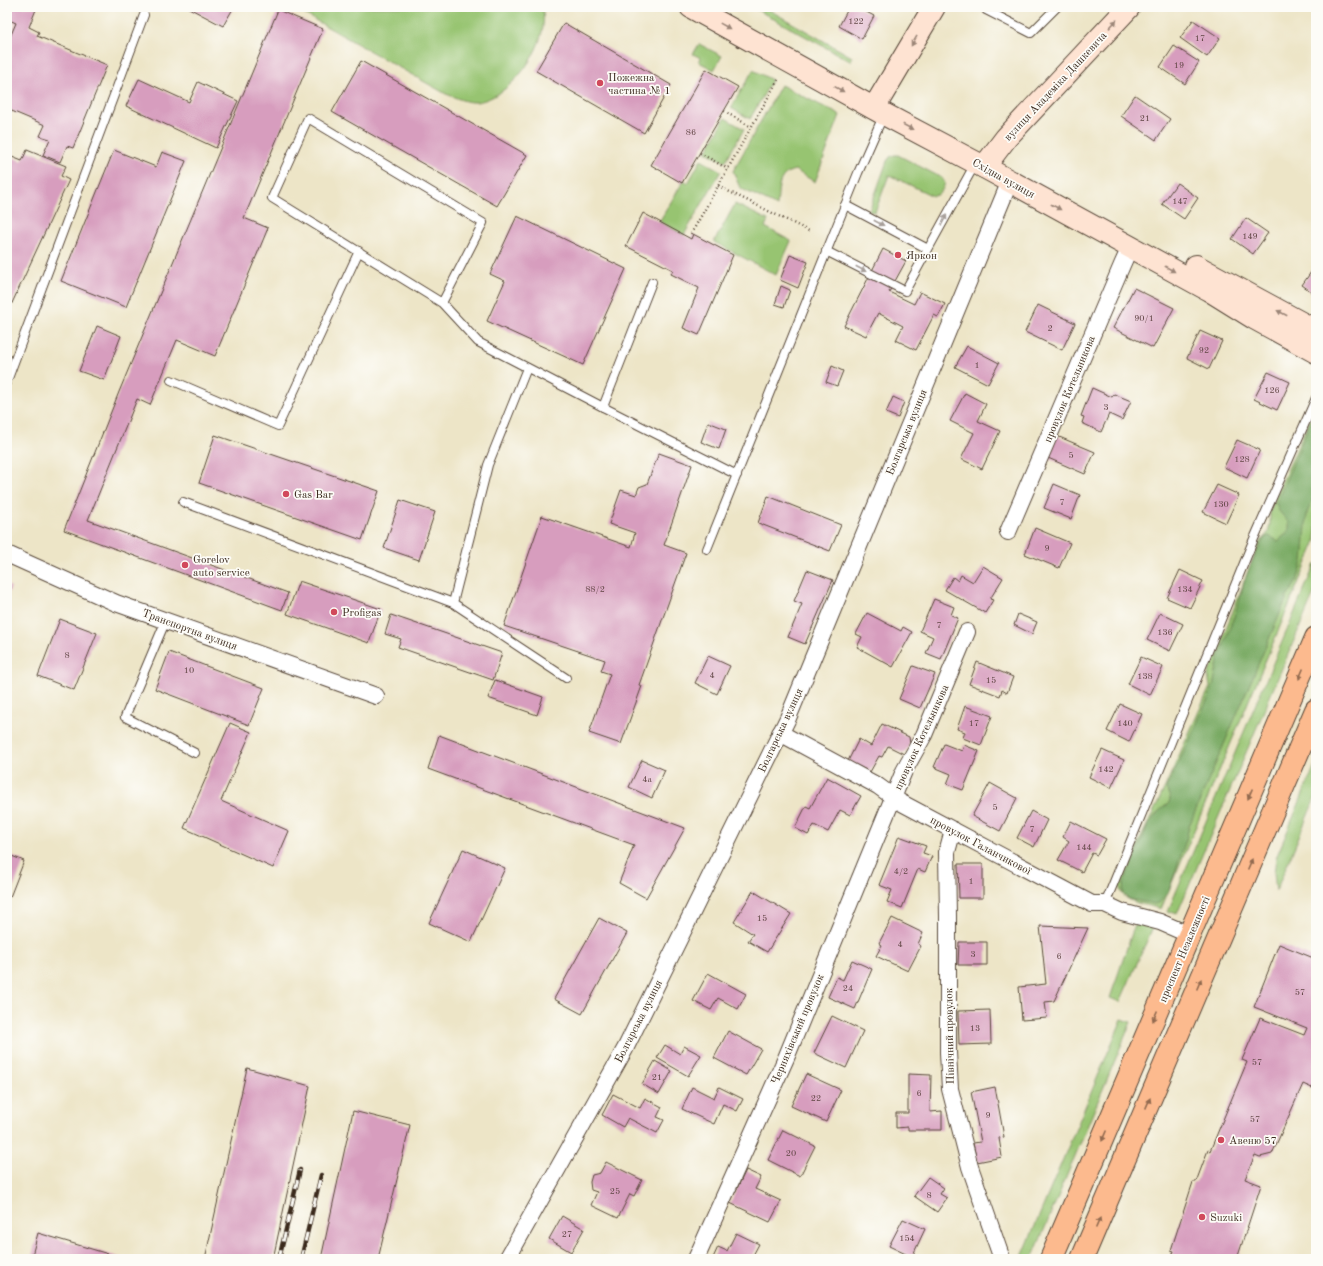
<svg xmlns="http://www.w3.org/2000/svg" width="1323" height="1266" viewBox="0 0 1323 1266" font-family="'Old Standard TT',serif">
<rect width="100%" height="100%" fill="#fdfcf7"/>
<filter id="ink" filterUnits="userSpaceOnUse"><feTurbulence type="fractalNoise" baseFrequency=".025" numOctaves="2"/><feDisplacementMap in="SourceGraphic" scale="8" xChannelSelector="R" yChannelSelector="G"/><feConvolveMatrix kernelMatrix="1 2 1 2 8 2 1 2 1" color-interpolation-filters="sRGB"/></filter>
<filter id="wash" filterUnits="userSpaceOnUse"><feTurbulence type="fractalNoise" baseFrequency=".012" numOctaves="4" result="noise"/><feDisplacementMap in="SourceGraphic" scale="16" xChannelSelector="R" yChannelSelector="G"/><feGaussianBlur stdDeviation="0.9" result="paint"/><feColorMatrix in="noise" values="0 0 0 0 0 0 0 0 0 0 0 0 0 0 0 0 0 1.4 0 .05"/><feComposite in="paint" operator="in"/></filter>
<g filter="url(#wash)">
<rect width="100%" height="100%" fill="#ede5c7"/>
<g fill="#97c471" stroke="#697748">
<path d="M 292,7 L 542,7 C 552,42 512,98 476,102 C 466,103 455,97 446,94 Z"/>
<polygon points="752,7 764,7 852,57 850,61"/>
<polygon points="699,44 722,56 714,70 699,62 701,58 693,54"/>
<polygon points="753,70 772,80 750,119 731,108"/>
<path d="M 781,85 L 840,115 L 815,182 L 795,170 C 776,174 779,191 777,206 L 740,188 L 733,171 Z"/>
<polygon points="725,118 744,129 725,162 706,152"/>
<path d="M 894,155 L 898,155 L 942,178 L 945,183 C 943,190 940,195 933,196 L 889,175 L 875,212 L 869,211 L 887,161 L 890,157 Z"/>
<polygon points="701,160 721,171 684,235 659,222 684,180 688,183"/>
<polygon points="735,204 768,220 765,227 791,241 776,275 714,242"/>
<path d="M 1316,405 L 1316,541 L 1161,909 C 1149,905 1123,903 1120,889 C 1117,878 1131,857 1136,847 C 1163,795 1185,740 1210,687 L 1208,675 L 1259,543 L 1268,533 L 1270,524 L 1270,512 L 1276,495 Z"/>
<polygon points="1315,564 1316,565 1316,589 1177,914 1168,911"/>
<polygon points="1316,763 1316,796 1276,891 1274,873 1276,858"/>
<polygon points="1135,924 1153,927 1120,1002 1110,998"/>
<polygon points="1122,1019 1131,1022 1032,1259 1021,1259"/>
</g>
<polygon fill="#79aa63" stroke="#5a6a40" points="1316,409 1316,492 1307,513 1303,562 1297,581 1287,597 1189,826 1186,840 1169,890 1163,899 1159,903 1154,904 1129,899 1123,893 1123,889 1124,882 1148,825 1159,811 1169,803 1170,798 1166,788 1190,739 1213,687 1218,661 1239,602 1244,582 1249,568 1264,538 1269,536 1278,541 1286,534 1289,529 1289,523 1279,511 1276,503"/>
<g id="blocks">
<g fill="#d79dbe">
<polygon points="7,7 37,7 29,27 39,32 37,36 107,65 73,148 67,146 60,162 43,155 50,139 40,136 45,125 7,109 7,44 16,23 7,19"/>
<polygon points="187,7 234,7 223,26"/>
<polygon points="849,7 857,7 874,16 862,39 839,26"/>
<polygon points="278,10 323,29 244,218 268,228 215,356 177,340 150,405 137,399 88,520 288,593 282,610 64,530 119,392"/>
<polygon points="1193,20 1220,38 1207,57 1180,38"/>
<polygon points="564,23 671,85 644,133 536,71"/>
<polygon points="1174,46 1199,62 1185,84 1160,67"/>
<polygon points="361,61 527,155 497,206 332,112"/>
<polygon points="706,69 738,87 682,183 651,165"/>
<polygon points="139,79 189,102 198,82 238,101 216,148 126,106"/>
<polygon points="1135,95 1170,119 1156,140 1121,116"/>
<polygon points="27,150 66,166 61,176 69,180 7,314 7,155 22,161"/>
<polygon points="114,150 156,167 162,152 186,161 126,307 61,281"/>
<polygon points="1177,183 1198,198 1184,219 1162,204"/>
<polygon points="643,213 691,239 693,234 733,255 699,335 683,328 699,288 671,274 673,270 626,246"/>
<polygon points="517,216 626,269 583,365 487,321 505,281 490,274"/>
<polygon points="1246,218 1268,233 1253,254 1232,239"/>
<polygon points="883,249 906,261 889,292 914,304 920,292 945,304 938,317 934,315 916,350 896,340 903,326 878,313 866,336 844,326"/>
<polygon points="790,255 808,262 798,288 780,280"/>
<polygon points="1316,265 1316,295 1302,285"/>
<polygon points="781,286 790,290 784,307 775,304"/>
<polygon points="1134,288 1174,308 1153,348 1113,328"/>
<polygon points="1038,305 1075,323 1062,350 1025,332"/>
<polygon points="97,326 121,336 104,380 79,371"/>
<polygon points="1200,331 1222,341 1209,369 1187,358"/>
<polygon points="967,346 999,363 988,384 955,367"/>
<polygon points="832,366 843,371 837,386 826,382"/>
<polygon points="1268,372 1290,382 1277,410 1254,399"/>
<polygon points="1092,388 1112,397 1114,394 1131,401 1122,420 1109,414 1101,432 1082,423 1084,417 1081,416"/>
<polygon points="965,393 986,404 978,421 1000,431 982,469 961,459 974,433 950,421"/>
<polygon points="893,397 904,402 898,418 886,413"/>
<polygon points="708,422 726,429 719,449 701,442"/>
<polygon points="215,435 379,491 362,540 199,483"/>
<polygon points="1057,436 1095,452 1085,474 1048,458"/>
<polygon points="1237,440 1260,450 1247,478 1224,467"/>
<polygon points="659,453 692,465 664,545 686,553 639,685 642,686 621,744 589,733 610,674 601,671 605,660 504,626 542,516 631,547 635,533 609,524 621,490 636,495 639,487 647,484"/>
<polygon points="1054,484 1080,495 1071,519 1044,508"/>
<polygon points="1217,485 1239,495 1226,523 1203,512"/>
<polygon points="768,496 841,525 830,551 758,523"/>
<polygon points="400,500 435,512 419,560 384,548"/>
<polygon points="1035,528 1070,543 1059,568 1025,554"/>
<polygon points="983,566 1003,578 990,599 993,600 985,613 945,590 953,577 958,581 961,575 973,582"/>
<polygon points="807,570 833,580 805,644 788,637 802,604 794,601"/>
<polygon points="1180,570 1203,581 1190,608 1167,598"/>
<polygon points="299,581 381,609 369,643 287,614"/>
<polygon points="7,585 11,587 7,597"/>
<polygon points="934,599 954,607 951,615 958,618 941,659 926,653 933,637 920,631"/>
<polygon points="867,613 901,631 903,627 912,632 893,667 857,647 862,637 856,634"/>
<polygon points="1160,613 1183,624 1170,651 1147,640"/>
<polygon points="1018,614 1037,622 1032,634 1014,625"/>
<polygon points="391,615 502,653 493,680 398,647 401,639 385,634"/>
<polygon points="60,619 97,633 74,690 38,676"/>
<polygon points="169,652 264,688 249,725 155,689"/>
<polygon points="708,656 730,666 717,694 695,683"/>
<polygon points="1141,657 1163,667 1150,695 1128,684"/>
<polygon points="977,662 1013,677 1007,693 1002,690 1000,696 969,684"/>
<polygon points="913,666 935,674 920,708 899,699"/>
<polygon points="495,680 543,697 537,715 488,698"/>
<polygon points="1120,704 1142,714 1129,742 1107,731"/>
<polygon points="965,706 992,716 981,745 963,738 965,732 957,729"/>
<polygon points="230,723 251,732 221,801 289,831 273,868 184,828"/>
<polygon points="882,724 909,737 910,744 904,754 888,746 882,757 879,756 870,772 848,761 859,739 871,746"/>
<polygon points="439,735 685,828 646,898 619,883 634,845 428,769"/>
<polygon points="944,744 962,751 964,745 979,751 963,790 947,784 951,774 934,767"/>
<polygon points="1102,750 1124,760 1111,788 1089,777"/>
<polygon points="642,760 665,770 652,798 629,787"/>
<polygon points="827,777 861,796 850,815 840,810 828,832 814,825 808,835 795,828 806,806 810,808"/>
<polygon points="990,783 1017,798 1000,831 972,816"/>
<polygon points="1031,811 1047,820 1034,847 1017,838"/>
<polygon points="1071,821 1106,839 1097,855 1092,853 1082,872 1058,860 1069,841 1063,837"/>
<polygon points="899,836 926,846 923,853 932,856 925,872 918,869 902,908 887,902 892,890 879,885"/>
<polygon points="463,849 505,868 471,942 429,923"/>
<polygon points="7,854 24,861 10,897 7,896"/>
<polygon points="958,864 983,864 983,898 959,898"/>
<polygon points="753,891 791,914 767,952 748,941 753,934 734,922"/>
<polygon points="599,918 627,933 582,1014 554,999"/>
<polygon points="892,918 923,933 918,944 921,946 908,971 876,956 882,945 879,943"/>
<polygon points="1040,926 1088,928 1054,1001 1045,1002 1047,1018 1022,1020 1019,987 1046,984"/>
<polygon points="959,942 987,942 987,965 958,965"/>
<polygon points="1279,944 1316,959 1316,1079 1312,1088 1303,1084 1272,1154 1260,1157 1255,1155 1245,1179 1261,1185 1237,1259 1171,1259 1174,1251 1171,1250 1193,1182 1196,1182 1208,1150 1210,1151 1247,1062 1242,1060 1260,1018 1304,1035 1307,1028 1254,1007"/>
<polygon points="852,960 872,969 855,1009 828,997 837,977 843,980"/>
<polygon points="708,973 746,994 738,1009 718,998 711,1010 693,1001"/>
<polygon points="990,1010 991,1044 959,1045 958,1011"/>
<polygon points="832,1016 863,1031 846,1068 814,1053"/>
<polygon points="728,1031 761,1049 746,1075 714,1058"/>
<polygon points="665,1045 680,1054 684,1046 701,1055 688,1076 657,1058"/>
<polygon points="655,1061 672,1071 659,1094 642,1084"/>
<polygon points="247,1068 310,1086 273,1259 205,1259"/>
<polygon points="806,1074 841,1090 826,1122 791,1106"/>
<polygon points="908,1074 931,1075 930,1112 942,1111 942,1130 908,1130 908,1127 896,1128 896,1113 908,1113"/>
<polygon points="692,1087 714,1098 719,1087 743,1099 737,1111 723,1104 714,1124 682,1109"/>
<polygon points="995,1087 1004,1137 999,1138 1002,1157 977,1162 973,1143 981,1142 971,1092"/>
<polygon points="613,1094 640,1108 645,1098 662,1107 657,1117 664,1120 657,1133 628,1118 623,1127 602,1115"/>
<polygon points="353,1111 410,1125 378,1259 321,1259"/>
<polygon points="783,1130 815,1146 800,1176 768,1160"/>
<polygon points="606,1162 642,1180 634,1196 630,1194 618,1218 591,1205 597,1192 591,1190 590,1182 592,1175 600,1173"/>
<polygon points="746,1170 761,1177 755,1189 781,1201 770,1222 730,1203"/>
<polygon points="928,1177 944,1188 940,1194 947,1198 937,1212 914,1196"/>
<polygon points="562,1216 584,1229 571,1252 549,1239"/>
<polygon points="903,1219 925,1229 912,1257 889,1246"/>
<polygon points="38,1233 125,1259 31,1259"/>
<polygon points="736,1233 759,1244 751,1259 715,1259 713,1258 718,1247 727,1251"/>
</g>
</g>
</g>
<g filter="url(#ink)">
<use href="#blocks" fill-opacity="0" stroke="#564637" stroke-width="1"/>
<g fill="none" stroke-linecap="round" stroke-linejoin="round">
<defs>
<g id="lane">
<polyline points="988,7 986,10 1031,33 1057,7"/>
<polyline points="845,205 928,249"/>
<polyline points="826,251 905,291 975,164"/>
<polyline points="652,282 603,407 737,475"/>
<polyline points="442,303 272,198 308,118 483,223 442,303 478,342 603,407"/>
<polyline points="171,380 278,426 359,251"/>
<polyline points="7,381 144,15"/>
<polyline points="183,502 453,603 488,465 527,368"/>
<polyline points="707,549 858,173 884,114"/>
<polyline points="453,603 566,678"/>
<polyline points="166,620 125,717 195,753"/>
<polyline points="1105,904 1253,541 1316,398"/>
</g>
<g id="street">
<polyline points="1008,532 1122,265 1130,247"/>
<polyline points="7,554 116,603 376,696"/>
<polyline points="780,733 878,786 900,802 1092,904 1105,904 1122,912 1160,922 1190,935"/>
<polyline points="953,830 947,852 948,916 948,1052 950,1089 970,1167 1002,1259"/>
<polyline points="507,1259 625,1049 788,718 1010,181"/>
<polyline points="696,1259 786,1058 904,771 924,735 967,632"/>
</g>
<g id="secondary">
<polyline points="691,7 884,114 984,167 1209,290 1254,318 1316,352"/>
<polyline points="874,108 934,7"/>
<polyline points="984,167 1006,138 1129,7"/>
<polyline points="1196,266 1316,331"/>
</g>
<g id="primary">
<polyline points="1051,1259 1316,638"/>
<polyline points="1082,1259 1316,710"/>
</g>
</defs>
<use href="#lane" stroke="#564637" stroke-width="10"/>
<use href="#street" stroke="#564637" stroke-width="18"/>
<use href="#secondary" stroke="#564637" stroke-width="24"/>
<use href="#primary" stroke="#564637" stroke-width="24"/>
<g stroke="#564637" stroke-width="2.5" stroke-dasharray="1 3" stroke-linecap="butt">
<polyline points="724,111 751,127"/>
<polyline points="700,153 728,169"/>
<polyline points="718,186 809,231"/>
<polyline points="691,234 779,78"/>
</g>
<use href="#lane" stroke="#fff" stroke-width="8"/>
<use href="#street" stroke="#fff" stroke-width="16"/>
<use href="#secondary" stroke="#fee3d2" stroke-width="22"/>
<use href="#primary" stroke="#fcba8e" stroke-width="22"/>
<defs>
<g id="rail">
<polyline points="279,1259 300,1170"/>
<polyline points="301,1259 321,1175"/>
</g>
</defs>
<use href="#rail" stroke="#3b2a1e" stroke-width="4.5"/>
<use href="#rail" stroke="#fdfcf7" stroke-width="3" stroke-dasharray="9" stroke-linecap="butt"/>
</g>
<defs><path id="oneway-solid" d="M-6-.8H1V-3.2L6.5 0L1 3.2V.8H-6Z"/></defs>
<g fill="#9c8678">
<use href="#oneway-solid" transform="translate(1113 24) rotate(-47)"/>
<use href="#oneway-solid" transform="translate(725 26) rotate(29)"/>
<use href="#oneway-solid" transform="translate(914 41) rotate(120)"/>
<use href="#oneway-solid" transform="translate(839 89) rotate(29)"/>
<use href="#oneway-solid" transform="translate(908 127) rotate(28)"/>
<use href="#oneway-solid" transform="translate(1056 207) rotate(29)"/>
<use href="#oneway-solid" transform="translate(1170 269) rotate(29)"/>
<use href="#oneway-solid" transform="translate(1282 313) rotate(-152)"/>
</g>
<g fill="#a79f9a">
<use href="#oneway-solid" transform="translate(944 220) rotate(-62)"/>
<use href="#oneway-solid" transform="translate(879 223) rotate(28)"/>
<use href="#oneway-solid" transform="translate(861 269) rotate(27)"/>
</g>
<g fill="#926b50">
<use href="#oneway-solid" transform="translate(1301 674) rotate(113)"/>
<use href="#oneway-solid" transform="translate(1250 794) rotate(113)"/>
<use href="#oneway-solid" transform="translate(1250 864) rotate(-67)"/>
<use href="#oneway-solid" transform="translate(1199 984) rotate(-67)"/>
<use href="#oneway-solid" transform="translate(1155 1016) rotate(113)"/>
<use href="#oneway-solid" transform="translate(1148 1103) rotate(-67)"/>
<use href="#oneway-solid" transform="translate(1104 1136) rotate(113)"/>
<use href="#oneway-solid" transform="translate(1098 1223) rotate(-67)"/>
</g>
</g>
<g fill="#d1495b" stroke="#fdfcf7" stroke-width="1.5">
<circle cx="600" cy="83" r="4"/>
<circle cx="898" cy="255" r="4"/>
<circle cx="286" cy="494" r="4"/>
<circle cx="185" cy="565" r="4"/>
<circle cx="334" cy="612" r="4"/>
<circle cx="1221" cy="1140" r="4"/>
<circle cx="1202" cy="1217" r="4"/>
</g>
<g text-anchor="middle" stroke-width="3.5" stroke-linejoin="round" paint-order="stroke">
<g font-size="9" fill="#624746">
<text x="856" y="24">122</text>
<text x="1200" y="41">17</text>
<text x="1179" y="68">19</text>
<text x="1145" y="121">21</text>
<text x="691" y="135">86</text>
<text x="1180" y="204">147</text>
<text x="1250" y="239">149</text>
<text x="1144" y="321">90/1</text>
<text x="1050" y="331">2</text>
<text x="1204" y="353">92</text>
<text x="977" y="368">1</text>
<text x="1272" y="393">126</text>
<text x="1106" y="410">3</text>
<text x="1071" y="458">5</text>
<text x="1242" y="462">128</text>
<text x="1062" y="505">7</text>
<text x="1221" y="507">130</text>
<text x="1047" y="551">9</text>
<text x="595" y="592">88/2</text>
<text x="1185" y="592">134</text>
<text x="939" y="628">7</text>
<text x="1165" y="635">136</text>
<text x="67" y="658">8</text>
<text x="189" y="673">10</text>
<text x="712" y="678">4</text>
<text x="1145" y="679">138</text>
<text x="991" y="683">15</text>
<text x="974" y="726">17</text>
<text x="1125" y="726">140</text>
<text x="1106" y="772">142</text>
<text x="647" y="782">4а</text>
<text x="995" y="810">5</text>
<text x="1032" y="832">7</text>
<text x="1084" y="850">144</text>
<text x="901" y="874">4/2</text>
<text x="971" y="884">1</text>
<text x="762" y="921">15</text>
<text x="900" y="947">4</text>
<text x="973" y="957">3</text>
<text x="1059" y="959">6</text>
<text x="848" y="991">24</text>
<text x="1300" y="995">57</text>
<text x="975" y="1031">13</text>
<text x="1257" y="1065">57</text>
<text x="657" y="1080">21</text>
<text x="919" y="1096">6</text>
<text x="816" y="1101">22</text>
<text x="988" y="1118">9</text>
<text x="1255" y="1122">57</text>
<text x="791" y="1156">20</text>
<text x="615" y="1194">25</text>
<text x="929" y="1198">8</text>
<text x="567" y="1237">27</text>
<text x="907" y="1241">154</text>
</g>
<g font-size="11" fill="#3b2a1e" stroke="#fdfcf7" text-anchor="start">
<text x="608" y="81">Пожежна<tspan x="608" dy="13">частина № 1</tspan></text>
<text x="906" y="259">Яркон</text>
<text x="294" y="498">Gas Bar</text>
<text x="193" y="563">Gorelov<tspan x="193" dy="13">auto service</tspan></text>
<text x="342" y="616">Profigas</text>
<text x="1229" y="1144">Авеню 57</text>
<text x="1210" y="1221">Suzuki</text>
</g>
<g font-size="11" fill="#3b2a1e" stroke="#fdfcf7">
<text transform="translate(1055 86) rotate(-47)" y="4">вулиця Академіка Дашкевича</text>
<text transform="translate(1004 178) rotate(29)" y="4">Східна вулиця</text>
<text transform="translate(1069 389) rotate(-67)" y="4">провулок Котельникова</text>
<text transform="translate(906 432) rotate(-68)" y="4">Болгарська вулиця</text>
<text transform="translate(190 629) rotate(20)" y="4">Транспортна вулиця</text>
<text transform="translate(780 730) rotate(-65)" y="4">Болгарська вулиця</text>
<text transform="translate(921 737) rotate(-65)" y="4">провулок Котельникова</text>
<text transform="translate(981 845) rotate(28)" y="4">провулок Галанчикової</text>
<text transform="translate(1184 949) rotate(-67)" y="4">проспект Незалежності</text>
<text transform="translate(638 1021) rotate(-63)" y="4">Болгарська вулиця</text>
<text transform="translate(797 1029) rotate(-67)" y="4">Черняхівський провулок</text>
<text transform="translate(949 1036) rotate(-91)" y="4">Північний провулок</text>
</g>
</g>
<rect width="1323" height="1266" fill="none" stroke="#fdfcf7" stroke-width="24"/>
</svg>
